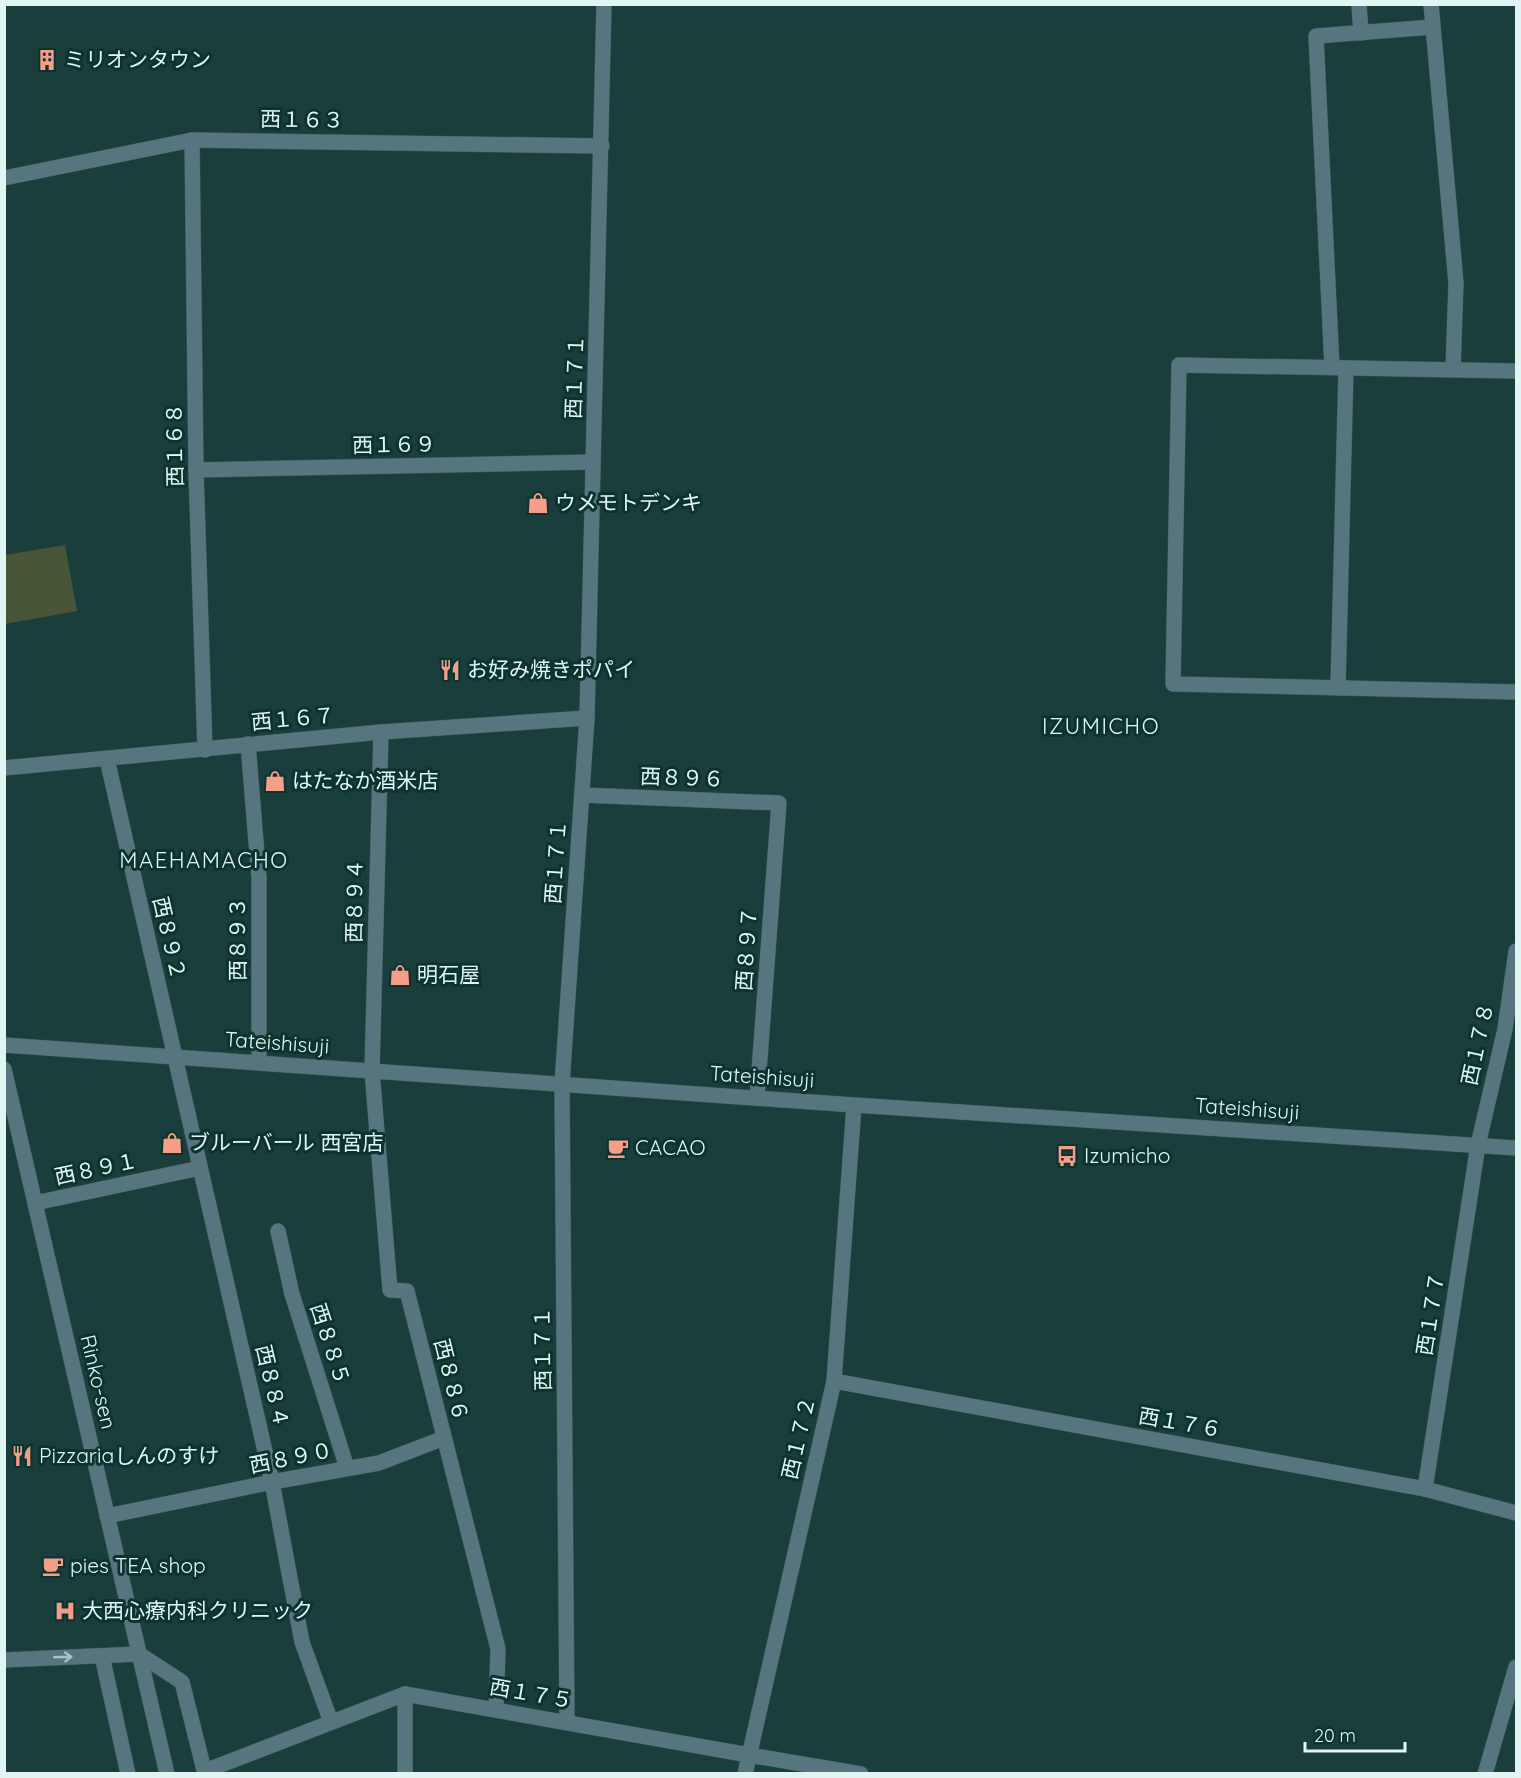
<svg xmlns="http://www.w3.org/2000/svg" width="1521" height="1778" viewBox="0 0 1521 1778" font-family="Quicksand,'Noto Sans JP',sans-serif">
<rect width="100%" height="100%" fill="#193e3b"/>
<polygon fill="#485536" points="65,545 77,611 5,624 5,555"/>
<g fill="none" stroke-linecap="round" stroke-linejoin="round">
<defs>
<g id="service">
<polyline points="248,744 259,878 259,1063"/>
<polyline points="35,1203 200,1168"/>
</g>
<g id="minor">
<polyline points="1359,4 1361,33"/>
<polyline points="1431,4 1456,283 1453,370"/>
<polyline points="192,140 196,470 205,750"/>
<polyline points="4,178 192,140 602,146"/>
<polyline points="1332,367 1316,36 1433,27"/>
<polyline points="1516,371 1179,365 1173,684 1516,692"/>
<polyline points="196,470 593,462"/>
<polyline points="1338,688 1346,368"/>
<polyline points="381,732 372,1071 390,1290 407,1291 498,1649 496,1710"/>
<polyline points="107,759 272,1482 302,1642 331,1722"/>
<polyline points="4,768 381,732 587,718"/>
<polyline points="582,795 779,803 757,1098"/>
<polyline points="562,1084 567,1722"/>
<polyline points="278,1231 292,1294 347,1468"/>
<polyline points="834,1381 1425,1489 1516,1513"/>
<polyline points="1425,1489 1478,1145"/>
<polyline points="107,1516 272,1482 379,1463 444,1438"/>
<polyline points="102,1656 128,1774"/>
<polyline points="4,1660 139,1654 182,1682 205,1774"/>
<polyline points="205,1771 405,1694 749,1755 861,1774"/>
<polyline points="405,1774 405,1694"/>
<polyline points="745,1774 834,1381 854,1105"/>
<polyline points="1485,1774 1516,1667"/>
</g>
<g id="tertiary">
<polyline points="4,1045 854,1105 1516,1148"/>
<polyline points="4,1069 167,1774"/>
<polyline points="562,1084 587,718 604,4"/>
<polyline points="1478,1145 1505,1029 1516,951"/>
</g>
</defs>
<use href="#service" stroke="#395b58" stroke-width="16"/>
<use href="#minor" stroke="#395b58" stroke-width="16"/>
<use href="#tertiary" stroke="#395b58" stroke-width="16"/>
<use href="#service" stroke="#57757e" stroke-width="15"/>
<use href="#minor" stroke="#57757e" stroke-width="15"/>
<use href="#tertiary" stroke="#57757e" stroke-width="15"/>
</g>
<defs><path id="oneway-shaft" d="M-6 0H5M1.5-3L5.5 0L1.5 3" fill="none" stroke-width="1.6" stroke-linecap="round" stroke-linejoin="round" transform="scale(1.5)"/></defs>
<use stroke="#aac2c4" href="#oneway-shaft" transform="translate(63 1657) rotate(-2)"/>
<defs>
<symbol id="building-bare" viewBox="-9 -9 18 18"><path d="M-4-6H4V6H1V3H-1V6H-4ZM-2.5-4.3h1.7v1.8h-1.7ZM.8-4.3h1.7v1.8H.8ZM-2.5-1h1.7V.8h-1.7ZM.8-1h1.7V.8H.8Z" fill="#f49e88" stroke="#0d3330" stroke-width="2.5" paint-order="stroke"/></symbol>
<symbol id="shop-bare" viewBox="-9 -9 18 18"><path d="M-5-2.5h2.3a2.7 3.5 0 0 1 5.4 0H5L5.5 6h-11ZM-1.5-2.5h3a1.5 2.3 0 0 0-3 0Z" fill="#f49e88" stroke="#0d3330" stroke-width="2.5" paint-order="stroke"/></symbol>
<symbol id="restaurant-bare" viewBox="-9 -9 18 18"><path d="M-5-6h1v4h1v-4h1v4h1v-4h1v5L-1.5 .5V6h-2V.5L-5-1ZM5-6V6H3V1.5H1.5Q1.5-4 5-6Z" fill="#f49e88" stroke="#0d3330" stroke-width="2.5" paint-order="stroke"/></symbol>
<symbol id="cafe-bare" viewBox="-9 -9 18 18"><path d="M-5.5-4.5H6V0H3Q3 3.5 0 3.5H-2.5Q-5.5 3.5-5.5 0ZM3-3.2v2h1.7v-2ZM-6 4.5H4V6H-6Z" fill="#f49e88" stroke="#0d3330" stroke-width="2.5" paint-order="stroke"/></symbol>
<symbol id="bus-bare" viewBox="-9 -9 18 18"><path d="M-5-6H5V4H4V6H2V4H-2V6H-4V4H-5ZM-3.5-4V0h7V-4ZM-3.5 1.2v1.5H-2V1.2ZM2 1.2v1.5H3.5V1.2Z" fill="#f49e88" stroke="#0d3330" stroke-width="2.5" paint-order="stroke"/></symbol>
<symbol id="hospital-bare" viewBox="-9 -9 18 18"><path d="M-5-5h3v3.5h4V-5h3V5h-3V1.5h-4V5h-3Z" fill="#f49e88" stroke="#0d3330" stroke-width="2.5" paint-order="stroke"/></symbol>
</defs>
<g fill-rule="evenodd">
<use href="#building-bare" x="32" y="45" width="30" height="30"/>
<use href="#shop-bare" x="523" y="488" width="30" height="30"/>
<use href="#restaurant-bare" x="435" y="655" width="30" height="30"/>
<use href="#shop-bare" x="260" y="766" width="30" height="30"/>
<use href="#shop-bare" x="385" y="960" width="30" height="30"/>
<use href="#shop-bare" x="157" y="1128" width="30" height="30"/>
<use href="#cafe-bare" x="603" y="1133" width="30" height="30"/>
<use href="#bus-bare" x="1052" y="1141" width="30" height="30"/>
<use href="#restaurant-bare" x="7" y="1441" width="30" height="30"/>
<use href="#cafe-bare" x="38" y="1551" width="30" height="30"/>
<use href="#hospital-bare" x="50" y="1596" width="30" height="30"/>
</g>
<g text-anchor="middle" stroke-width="6" stroke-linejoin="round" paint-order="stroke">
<g font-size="21" fill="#e1f5f3" stroke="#0d3330" text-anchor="start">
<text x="64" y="67">ミリオンタウン</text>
<text x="555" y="510">ウメモトデンキ</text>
<text x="467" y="677">お好み焼きポパイ</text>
<text x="292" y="788">はたなか酒米店</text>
<text x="417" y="982">明石屋</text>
<text x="189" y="1150">ブルーバール 西宮店</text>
<text x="635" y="1155">CACAO</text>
<text x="1084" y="1163">Izumicho</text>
<text x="39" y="1463">Pizzariaしんのすけ</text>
<text x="70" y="1573">pies TEA shop</text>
<text x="82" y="1618">大西心療内科クリニック</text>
</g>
<g font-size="21" fill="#e1f5f3" stroke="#0d3330">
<text transform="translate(302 120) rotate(1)" y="7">西１６３</text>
<text transform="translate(575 377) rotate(-88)" y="7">西１７１</text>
<text transform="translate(175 445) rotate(-91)" y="7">西１６８</text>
<text transform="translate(394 445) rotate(-1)" y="7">西１６９</text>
<text transform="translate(293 719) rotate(-5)" y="7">西１６７</text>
<text transform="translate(682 778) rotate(2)" y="7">西８９６</text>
<text transform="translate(556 862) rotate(-86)" y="7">西１７１</text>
<text transform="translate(355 901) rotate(-89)" y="7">西８９４</text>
<text transform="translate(169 938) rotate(77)" y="7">西８９２</text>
<text transform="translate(238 939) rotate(-90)" y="7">西８９３</text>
<text transform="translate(747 949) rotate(-86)" y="7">西８９７</text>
<text transform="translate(277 1043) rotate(4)" y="7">Tateishisuji</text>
<text transform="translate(1478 1044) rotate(-78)" y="7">西１７８</text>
<text transform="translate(762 1077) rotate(4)" y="7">Tateishisuji</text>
<text transform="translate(1247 1109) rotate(4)" y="7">Tateishisuji</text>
<text transform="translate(96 1169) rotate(-12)" y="7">西８９１</text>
<text transform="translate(1431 1314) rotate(-81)" y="7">西１７７</text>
<text transform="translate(330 1344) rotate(72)" y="7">西８８５</text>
<text transform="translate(543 1349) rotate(-91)" y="7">西１７１</text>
<text transform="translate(451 1380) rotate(76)" y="7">西８８６</text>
<text transform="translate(98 1382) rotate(77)" y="7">Rinko-sen</text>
<text transform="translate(272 1386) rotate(77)" y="7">西８８４</text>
<text transform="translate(1180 1423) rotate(10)" y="7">西１７６</text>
<text transform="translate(799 1438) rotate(-77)" y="7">西１７２</text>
<text transform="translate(291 1458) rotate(-11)" y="7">西８９０</text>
<text transform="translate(531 1694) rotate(10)" y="7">西１７５</text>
</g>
<g font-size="22" letter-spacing="1.5" fill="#e1f5f3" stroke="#0d3330">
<text x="1101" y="734">IZUMICHO</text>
<text x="204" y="868">MAEHAMACHO</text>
</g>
</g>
<rect width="1521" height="1778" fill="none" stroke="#e1f5f3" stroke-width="12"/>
<path d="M1305 1742v9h100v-9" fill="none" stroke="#e1f5f3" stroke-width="3"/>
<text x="1314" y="1742" font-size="18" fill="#e1f5f3" stroke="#0d3330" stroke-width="4.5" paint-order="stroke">20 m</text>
</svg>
